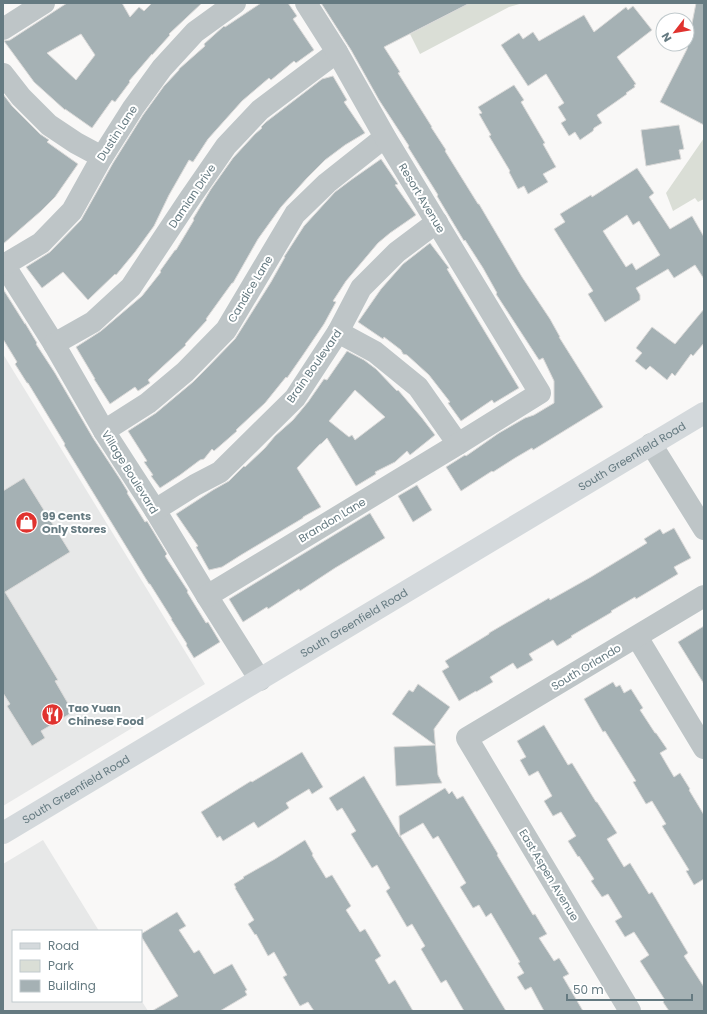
<svg xmlns="http://www.w3.org/2000/svg" width="707" height="1014" viewBox="0 0 707 1014" font-family="Poppins,sans-serif">
<rect width="100%" height="100%" fill="#f9f8f7"/>
<g fill="#e7e8e8">
<polygon points="3,354 205,684 3,806"/>
<polygon points="43,840 99,931 13,931 13,1001 141,1001 141,1000 148,1011 3,1011 3,864"/>
</g>
<g fill="#daded6">
<polygon points="470,3 523,3 509,7 420,54 410,34"/>
<polygon points="704,138 704,199 698,202 695,198 673,211 666,193"/>
</g>
<g fill="#a5b1b4" stroke="#dbdad9" fill-rule="evenodd">
<path d="M 67,3 L 122,3 L 130,17 L 139,7 L 144,11 L 152,3 L 202,3 L 169,34 L 170,35 L 152,55 L 152,54 L 129,81 L 130,82 L 115,102 L 112,100 L 92,128 L 65,109 L 65,110 L 34,82 L 4,41 L 10,40 ZM 81,34 L 95,55 L 76,80 L 47,53 Z"/>
<polygon points="261,3 288,3 297,16 293,19 314,50 296,63 294,61 271,80 269,78 242,101 208,139 193,162 189,160 169,195 154,226 135,252 116,275 115,274 88,300 63,272 42,288 26,267 50,252 81,220 113,163 143,115 164,86 179,70 179,69 205,46 204,44 224,26 225,27"/>
<polygon points="321,3 470,3 384,47 400,72 398,73 432,127 431,127 446,150 445,151 478,204 479,204 522,277 550,319 560,337 559,337 603,407 533,450 532,448 515,458 493,472 492,471 461,491 446,467 465,455 466,456 499,433 525,418 534,415 554,403 554,381 543,358 539,360 496,294 497,293 483,268 465,240 464,241 437,196 438,195 408,147 409,146 379,100 351,50"/>
<polygon points="696,3 704,3 704,125 660,102 687,49"/>
<polygon points="633,6 652,30 617,57 636,84 634,85 635,87 626,93 627,94 597,115 602,123 594,128 593,131 580,140 575,132 569,136 561,123 566,120 558,107 564,103 546,74 528,86 501,45 519,33 523,39 533,32 539,41 584,15 594,32 626,7 628,10"/>
<polygon points="333,76 347,100 344,102 365,133 345,145 325,160 307,178 281,207 258,239 233,283 232,283 206,319 207,320 185,344 186,345 148,380 150,383 138,391 135,387 110,404 94,379 95,379 76,347 101,331 142,296 161,272 160,271 175,250 176,250 194,220 193,219 211,189 233,158 255,134 262,128 261,127 266,122 322,79"/>
<polygon points="514,85 524,100 521,102 545,143 543,144 556,167 543,174 548,182 528,194 524,186 518,189 509,172 510,171 489,136 491,135 479,114 482,113 478,107"/>
<polygon points="3,94 12,106 40,134 49,140 47,142 78,164 55,197 41,211 3,244"/>
<polygon points="679,125 684,149 679,150 681,159 646,166 641,130"/>
<polygon points="381,159 398,184 395,185 416,215 390,233 378,243 346,281 333,301 336,302 324,324 303,355 287,378 286,377 265,403 236,430 237,431 214,451 212,449 204,459 200,460 180,475 160,488 151,476 153,475 144,462 147,461 128,431 156,413 193,382 201,374 235,339 271,282 285,257 284,257 304,226 335,192 351,180"/>
<path d="M 637,168 L 654,193 L 649,197 L 670,229 L 692,216 L 704,237 L 704,279 L 695,265 L 674,278 L 668,269 L 636,288 L 640,295 L 640,300 L 605,322 L 588,294 L 593,291 L 554,229 L 565,222 L 560,214 L 591,195 L 592,197 ZM 627,215 L 633,225 L 639,221 L 660,255 L 636,270 L 632,263 L 626,267 L 603,231 Z"/>
<polygon points="430,243 449,268 447,269 519,388 494,403 492,400 461,421 448,403 450,402 429,375 407,355 403,354 401,350 384,337 383,339 358,322 381,289 403,264"/>
<polygon points="3,289 25,324 25,323 37,343 36,344 55,373 93,438 120,479 128,492 127,493 145,522 147,521 167,554 165,556 188,591 187,592 206,623 208,622 220,642 194,658 186,645 187,644 171,619 172,619 150,584 149,584 64,445 65,444 28,383 27,383 15,364 17,362 3,339"/>
<polygon points="704,309 704,343 693,356 691,354 675,376 672,373 667,380 650,366 646,370 635,361 642,353 636,348 652,327 675,344"/>
<path d="M 347,351 L 364,360 L 376,369 L 397,391 L 398,390 L 422,418 L 435,435 L 410,455 L 407,451 L 395,462 L 375,472 L 376,474 L 356,486 L 327,438 L 321,444 L 320,444 L 297,468 L 321,507 L 303,517 L 303,518 L 241,555 L 222,567 L 209,570 L 196,547 L 198,546 L 176,514 L 213,490 L 229,481 L 244,466 L 245,467 L 265,448 L 275,436 L 293,420 L 308,402 L 324,379 L 327,380 ZM 355,390 L 385,417 L 355,440 L 352,435 L 349,437 L 329,421 Z"/>
<polygon points="24,478 70,552 5,592 58,680 55,681 73,712 41,731 45,738 32,746 7,706 10,704 3,693 3,491"/>
<polygon points="417,485 432,510 413,522 398,496"/>
<polygon points="370,513 385,538 335,568 300,591 299,589 268,609 267,607 243,622 229,599"/>
<polygon points="674,528 691,558 674,567 678,574 636,599 635,597 611,611 612,612 571,636 572,637 557,646 553,640 529,654 533,660 517,669 513,663 490,677 493,682 476,692 476,691 459,701 442,671 449,667 445,661 489,634 489,633 549,598 550,600 591,577 647,543 644,539 660,529 663,534"/>
<polygon points="704,626 704,684 678,642"/>
<polygon points="613,682 616,687 620,685 624,693 631,689 643,708 640,710 655,733 656,733 667,749 660,753 674,777 680,773 690,789 689,790 704,815 704,879 694,885 686,871 689,870 662,826 666,824 652,801 646,804 633,782 636,781 605,731 603,732 584,699"/>
<polygon points="418,684 450,707 434,729 438,775 442,783 396,786 394,747 435,745 392,714 409,690 413,692"/>
<polygon points="544,725 568,765 572,763 596,802 597,802 617,833 607,839 624,867 630,863 649,894 652,892 688,953 684,956 704,987 704,1011 669,1011 663,1002 665,1000 640,961 649,955 634,932 625,937 615,921 622,917 608,894 602,897 591,881 594,879 579,856 578,857 568,841 576,836 561,812 553,816 544,801 552,796 538,771 529,776 520,760 526,757 517,741"/>
<polygon points="302,752 323,787 312,794 309,789 286,803 289,808 258,828 254,822 223,841 220,836 217,838 201,812 251,781 252,782"/>
<polygon points="364,776 400,837 399,816 445,788 449,794 452,791 457,799 463,796 498,854 497,855 533,915 535,914 547,934 539,938 554,961 559,958 569,974 563,977 583,1011 544,1011 531,987 525,990 517,977 524,973 518,963 520,962 491,913 486,917 479,905 473,908 460,887 466,883 438,836 433,839 423,823 400,836 506,1011 464,1011 446,980 441,983 421,949 425,946 412,924 407,927 386,891 390,888 377,865 372,868 351,834 356,831 342,808 337,811 329,798"/>
<polygon points="305,840 313,854 312,855 326,878 332,875 351,906 346,910 360,932 365,929 381,956 375,960 389,984 395,980 413,1011 314,1011 308,1002 300,1006 283,977 287,975 274,952 268,956 256,934 255,935 248,924 254,920 235,888 236,888 234,884 244,878 243,877 275,859"/>
<polygon points="177,912 186,926 179,930 194,953 199,950 214,974 232,964 247,990 245,991 247,995 220,1011 152,1011 178,996 141,936 141,934"/>
</g>
<g fill="none" stroke-linecap="round" stroke-linejoin="round">
<g stroke="#bec5c7" stroke-width="22">
<polyline points="3,29 44,3"/>
<polyline points="3,74 21,97 49,125 76,143 102,157"/>
<polyline points="3,263 54,344 104,431 155,510 207,596 260,680"/>
<polyline points="4,265 41,243 72,211 102,157 133,108 162,68 195,32 235,3"/>
<polyline points="338,332 375,352 418,387 458,444"/>
<polyline points="54,344 93,322 131,287 188,201 226,146 260,110 337,52"/>
<polyline points="104,431 148,403 185,372 226,330 295,214 327,183 385,137"/>
<polyline points="651,444 704,529"/>
<polyline points="155,510 195,485 220,472 295,398 338,332 361,288 397,252 437,222"/>
<polyline points="207,596 458,444 540,393 385,137 337,52 306,3"/>
<polyline points="637,637 704,748"/>
<polyline points="630,1011 467,738 704,596"/>
</g>
<path stroke="#d4d9dc" stroke-width="22" id="s1" d="M 3,833 L 704,413"/>
</g>
<defs>
<symbol id="shop-disc" viewBox="-11 -11 22 22"><circle r="9.5" fill="#e0332f" stroke="#fff"/><path d="M-5-2.5h2.3a2.7 3.5 0 0 1 5.4 0H5L5.5 6h-11ZM-1.5-2.5h3a1.5 2.3 0 0 0-3 0Z" fill="#fff"/></symbol>
<symbol id="restaurant-disc" viewBox="-11 -11 22 22"><circle r="9.5" fill="#e0332f" stroke="#fff"/><path d="M-5-6h1v4h1v-4h1v4h1v-4h1v5L-1.5 .5V6h-2V.5L-5-1ZM5-6V6H3V1.5H1.5Q1.5-4 5-6Z" fill="#fff"/></symbol>
</defs>
<g fill-rule="evenodd">
<use href="#shop-disc" x="14" y="510" width="25" height="25"/>
<use href="#restaurant-disc" x="40" y="702" width="25" height="25"/>
</g>
<g text-anchor="middle" stroke-width="4" stroke-linejoin="round" paint-order="stroke">
<g font-size="11" fill="#657a81" stroke="#fff">
<text transform="translate(117 133) rotate(-57)" y="4">Dustin Lane</text>
<text transform="translate(192 196) rotate(-56)" y="4">Damian Drive</text>
<text transform="translate(422 198) rotate(59)" y="4">Resort Avenue</text>
<text transform="translate(250 289) rotate(-59)" y="4">Candice Lane</text>
<text transform="translate(314 366) rotate(-55)" y="4">Brain Boulevard</text>
<text dy="4" stroke="none"><textPath href="#s1" startOffset="733">South Greenfield Road</textPath></text>
<text transform="translate(130 472) rotate(58)" y="4">Village Boulevard</text>
<text transform="translate(332 520) rotate(-31)" y="4">Brandon Lane</text>
<text dy="4" stroke="none"><textPath href="#s1" startOffset="409">South Greenfield Road</textPath></text>
<text transform="translate(586 667) rotate(-31)" y="4">South Orlando</text>
<text dy="4" stroke="none"><textPath href="#s1" startOffset="85">South Greenfield Road</textPath></text>
<text transform="translate(549 875) rotate(59)" y="4">East Aspen Avenue</text>
</g>
<g font-size="11" font-weight="bold" fill="#657a81" stroke="#fff" text-anchor="start">
<text x="42" y="520">99 Cents<tspan x="42" dy="13">Only Stores</tspan></text>
<text x="68" y="712">Tao Yuan<tspan x="68" dy="13">Chinese Food</tspan></text>
</g>
</g>
<rect width="707" height="1014" fill="none" stroke="#657a81" stroke-width="8"/>
<rect x="12" y="930" width="130" height="72" fill="#ffffff" stroke="#c1cacd"/>
<rect x="20" y="943" width="20" height="6" fill="#d4d9dc" stroke="#c1cacd"/>
<text x="48" y="950" font-size="12" fill="#657a81">Road</text>
<rect x="20" y="960" width="20" height="12" fill="#daded6" stroke="#c1cacd"/>
<text x="48" y="970" font-size="12" fill="#657a81">Park</text>
<rect x="20" y="980" width="20" height="12" fill="#a5b1b4" stroke="#c1cacd"/>
<text x="48" y="990" font-size="12" fill="#657a81">Building</text>
<g transform="translate(675 32) rotate(239)"><circle r="19" fill="#ffffff" stroke="#c1cacd"/>
<path d="M0-3L7 15L0 10L-7 15Z" fill="#e0332f"/>
<text y="-6" font-size="11" font-weight="bold" text-anchor="middle" fill="#657a81">N</text>
</g>
<path d="M567 994v6h125v-6" fill="none" stroke="#657a81" stroke-width="2"/>
<text x="573" y="994" font-size="12" fill="#657a81" stroke="#ffffff" stroke-width="3" paint-order="stroke">50 m</text>
</svg>
